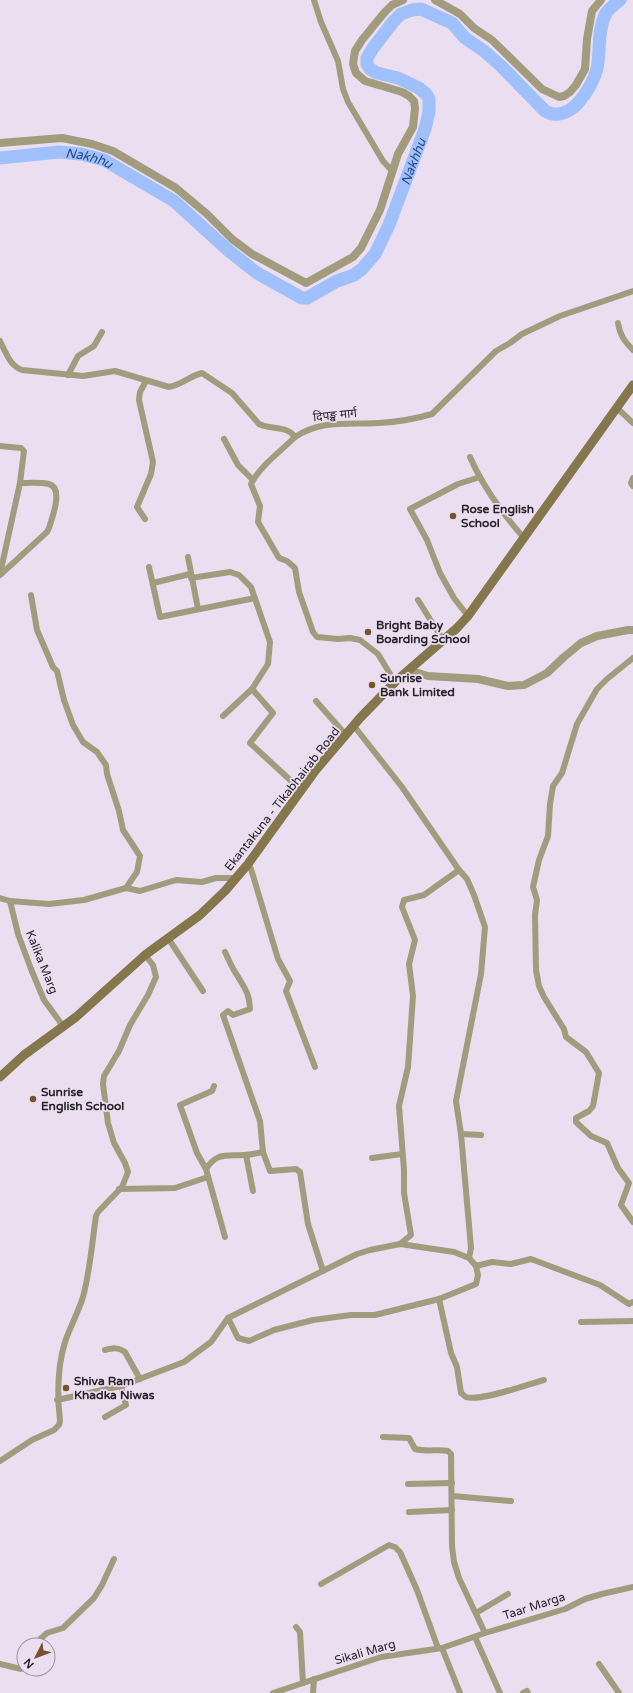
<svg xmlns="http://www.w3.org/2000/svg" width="633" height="1693" viewBox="0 0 633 1693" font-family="'Varela Round','Noto Sans Devanagari',sans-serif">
<rect width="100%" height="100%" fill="#eadef0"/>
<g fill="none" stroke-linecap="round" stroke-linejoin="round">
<path stroke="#9fc0fb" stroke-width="13" id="s1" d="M 0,158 L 59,152 L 81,154 L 104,160 L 174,201 L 229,251 L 257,273 L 302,298 L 307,298 L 337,281 L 354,275 L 362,269 L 375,254 L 389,225 L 425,129 L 429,112 L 429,99 L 426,94 L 419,88 L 398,78 L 377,73 L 370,69 L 367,64 L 367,58 L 373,48 L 393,22 L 401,14 L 412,10 L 421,9 L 452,23 L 465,38 L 484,51 L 501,66 L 545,111 C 553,116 560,115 568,111 C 576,107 580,101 585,94 C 591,85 597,74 598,63 C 600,47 598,30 605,15 C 608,9 615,4 620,0"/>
<g stroke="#a39b7e" stroke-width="6">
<polyline points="314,0 321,22 338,61 343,89 348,102 383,161 393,172"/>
<path d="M 618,323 C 620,335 624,341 633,350"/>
<path d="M 0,341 C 6,353 10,366 22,370 L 83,376 L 115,371 L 169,387 C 181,385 190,376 202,373 L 232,393 L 259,424 C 271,430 287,425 295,437 C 322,419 348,425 379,423 C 397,422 415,419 432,414 L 496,351 L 510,343 L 522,334 L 560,316 L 633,291"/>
<polyline points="68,375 78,356 94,346 102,332"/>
<polyline points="617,408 633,423"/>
<path d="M 295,437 C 280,452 260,466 251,484 L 260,506 L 258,522 L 279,558 L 287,561 L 295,568 L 299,592 L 313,632 L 317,637 L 338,639 L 350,638 L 360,640 L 378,654 L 395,682"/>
<polyline points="224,439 238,465 253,480"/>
<polyline points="0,446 21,448 24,451 20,483 0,574"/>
<path d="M 470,457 C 483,487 502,513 524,538"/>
<polyline points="633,478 631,483 633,486"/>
<polyline points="145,519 137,507 151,474 153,462 139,400 140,392 146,381"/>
<polyline points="188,557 198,609"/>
<polyline points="149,567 160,617 255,598"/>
<path d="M 0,575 L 47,532 L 49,528 C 52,518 64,488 49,484 C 40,482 29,483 20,483"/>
<polyline points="191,578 230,572 239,575 251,587 270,642 268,664 252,689 223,716"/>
<polyline points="153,583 190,574"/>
<polyline points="31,595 37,630 53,667 57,671 64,700 73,725 83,742 97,752 106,765 107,774 119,811 123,830 140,856 137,872 126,888"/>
<polyline points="418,600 443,640"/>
<polyline points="468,616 454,598 440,573 427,540 410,509 458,484 480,477"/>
<polyline points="633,658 607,679 597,689 577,724 562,773 553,786 550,804 548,836 539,860 533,887 537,900 535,915 536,970 539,986 544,997 564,1029 566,1037 586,1052 599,1073 593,1106 589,1111 576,1118 576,1122 591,1136 607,1143 618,1168 629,1183 621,1205 633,1222"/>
<polyline points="252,689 273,713 250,743 301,790"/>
<polyline points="316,701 346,735"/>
<polyline points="354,726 402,787 459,870 467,879 474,895 485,927 481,974 456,1101 461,1134 471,1248 469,1258"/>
<polyline points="248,864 251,869 278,959 290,981 286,991 315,1067"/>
<polyline points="0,898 10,901 49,904 84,900 126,888 140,891 176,880 202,882 216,878 237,878"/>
<polyline points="10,901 18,934 31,969 44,1000 63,1026"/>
<polyline points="168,938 203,991"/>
<polyline points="461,1134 481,1135"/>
<polyline points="263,1152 270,1171 296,1169 300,1172 308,1224 323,1271"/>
<polyline points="246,1155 253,1191"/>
<polyline points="372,1158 402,1154"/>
<polyline points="206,1169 197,1153 180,1105 212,1091 214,1086"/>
<polyline points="119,1189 175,1188 208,1177"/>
<path d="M 225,1237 L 206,1169 C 217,1152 226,1156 244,1155 C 250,1155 257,1153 263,1152 L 260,1121 L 223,1015 L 228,1011 L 233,1015 L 250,1009 C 249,992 245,989 237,975 C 232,968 229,960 225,952"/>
<polyline points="400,1244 411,1235 404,1193 404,1170 399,1106 408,1067 413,996 409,964 415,940 402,907 404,900 424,895 459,870"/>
<path d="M 439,1299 L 451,1353 L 457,1367 L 461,1393 C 463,1394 464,1396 466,1397 C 480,1402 529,1384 544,1380"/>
<polyline points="228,1318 357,1254 370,1250 400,1244 454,1252 469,1258 476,1266 492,1262 511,1264 531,1259 600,1285 629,1304 633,1302"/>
<polyline points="581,1322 633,1321"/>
<path d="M 105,1350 C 113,1348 118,1347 125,1352 L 140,1379"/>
<polyline points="57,1400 121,1386 184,1362 211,1342 228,1318 238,1338 249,1341 274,1330 313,1320 351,1315 375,1315 439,1299 476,1284 478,1275 476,1266"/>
<polyline points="105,1417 126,1405 121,1386"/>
<path d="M 383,1437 L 409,1438 L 415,1449 C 426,1452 438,1449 448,1451 L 451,1454 L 452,1546 L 454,1562 L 459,1578 L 485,1633"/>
<path d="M 0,1461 L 32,1440 L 54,1430 L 59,1425 L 60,1421 C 57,1394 57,1368 65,1342 C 70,1327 78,1313 83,1297 C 90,1271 92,1243 96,1216 L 98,1212 L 122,1187 L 128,1172 L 125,1163 L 114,1143 L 108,1123 L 103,1084 L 104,1076 L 119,1051 L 130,1025 L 148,995 L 156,977 L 153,965 L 145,955"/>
<polyline points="408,1484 452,1483"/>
<polyline points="452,1496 511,1501"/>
<polyline points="409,1512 452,1510"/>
<polyline points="321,1584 389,1545 395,1547 400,1552 417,1590 438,1648"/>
<polyline points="476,1613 508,1594"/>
<polyline points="296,1627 300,1632 303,1683"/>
<polyline points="475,1637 500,1693"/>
<polyline points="36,1645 38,1641 47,1633 63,1628 94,1598 102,1585 114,1559"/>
<polyline points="442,1648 460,1693"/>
<polyline points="0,1664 21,1669 24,1668"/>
<polyline points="599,1664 619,1693"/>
<polyline points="273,1693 381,1657 442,1648 485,1633 565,1609 585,1599 602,1594 633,1587"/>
<polyline points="313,1693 314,1679"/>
<polyline points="523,1693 527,1691 528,1693"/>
</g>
<g stroke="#a39b7e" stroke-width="8">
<polyline points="435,0 460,14 474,28 492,40 542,89 559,97 564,96 570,92 576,85 585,69 587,39 592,11 601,0"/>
<polyline points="0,143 62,138 92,144 113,151 176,188 207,214 232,239 252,254 306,283 353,257 361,248 380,210 398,154 413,127 415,108 414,101 409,96 402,92 365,81 356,73 353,64 355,51 362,40 384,13 392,5 403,0"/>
<polyline points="408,670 428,676 478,679 508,686 524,685 547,673 564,657 581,643 597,636 628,630 633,630"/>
</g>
<polyline stroke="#84774c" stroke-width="9" points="0,1077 24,1055 76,1017 145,955 200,915 225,891 248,864 315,771 360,718 395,682 457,628 468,616 633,385"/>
</g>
<g fill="#77532d" stroke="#eadef0" stroke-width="1.5">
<circle cx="453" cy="516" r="4"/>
<circle cx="368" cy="632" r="4"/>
<circle cx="372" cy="685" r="4"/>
<circle cx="33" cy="1099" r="4"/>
<circle cx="66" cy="1388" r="4"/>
</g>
<g text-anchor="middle" stroke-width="3.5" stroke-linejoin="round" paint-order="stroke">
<g font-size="12" fill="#28232a" stroke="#eadef0">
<text transform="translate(335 415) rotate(-6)" y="4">दिपङ्ख मार्ग</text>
<text transform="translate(282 799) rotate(-52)" y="4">Ekantakuna - Tikabhairab Road</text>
<text transform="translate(42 962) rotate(68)" y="4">Kalika Marg</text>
<text transform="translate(534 1606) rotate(-18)" y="4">Taar Marga</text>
<text transform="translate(365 1652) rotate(-16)" y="4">Sikali Marg</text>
</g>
<g font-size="12" font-weight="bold" fill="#28232a" stroke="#eadef0" text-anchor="start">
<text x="461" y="513">Rose English<tspan x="461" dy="14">School</tspan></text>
<text x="376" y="629">Bright Baby<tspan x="376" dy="14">Boarding School</tspan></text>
<text x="380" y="682">Sunrise<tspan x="380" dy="14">Bank Limited</tspan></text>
<text x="41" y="1096">Sunrise<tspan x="41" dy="14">English School</tspan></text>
<text x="74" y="1385">Shiva Ram<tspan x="74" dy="14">Khadka Niwas</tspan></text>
</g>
<g font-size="13" font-style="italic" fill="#26498e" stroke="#eadef0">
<text dy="5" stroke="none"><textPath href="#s1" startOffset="90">Nakhhu</textPath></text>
<text dy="5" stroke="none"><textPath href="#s1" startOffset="535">Nakhhu</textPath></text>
</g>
</g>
<g transform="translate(36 1657) rotate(228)"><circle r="19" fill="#eadef0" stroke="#9c93a1"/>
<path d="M0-3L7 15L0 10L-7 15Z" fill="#77532d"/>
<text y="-6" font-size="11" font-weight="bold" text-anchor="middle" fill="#28232a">N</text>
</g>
</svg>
